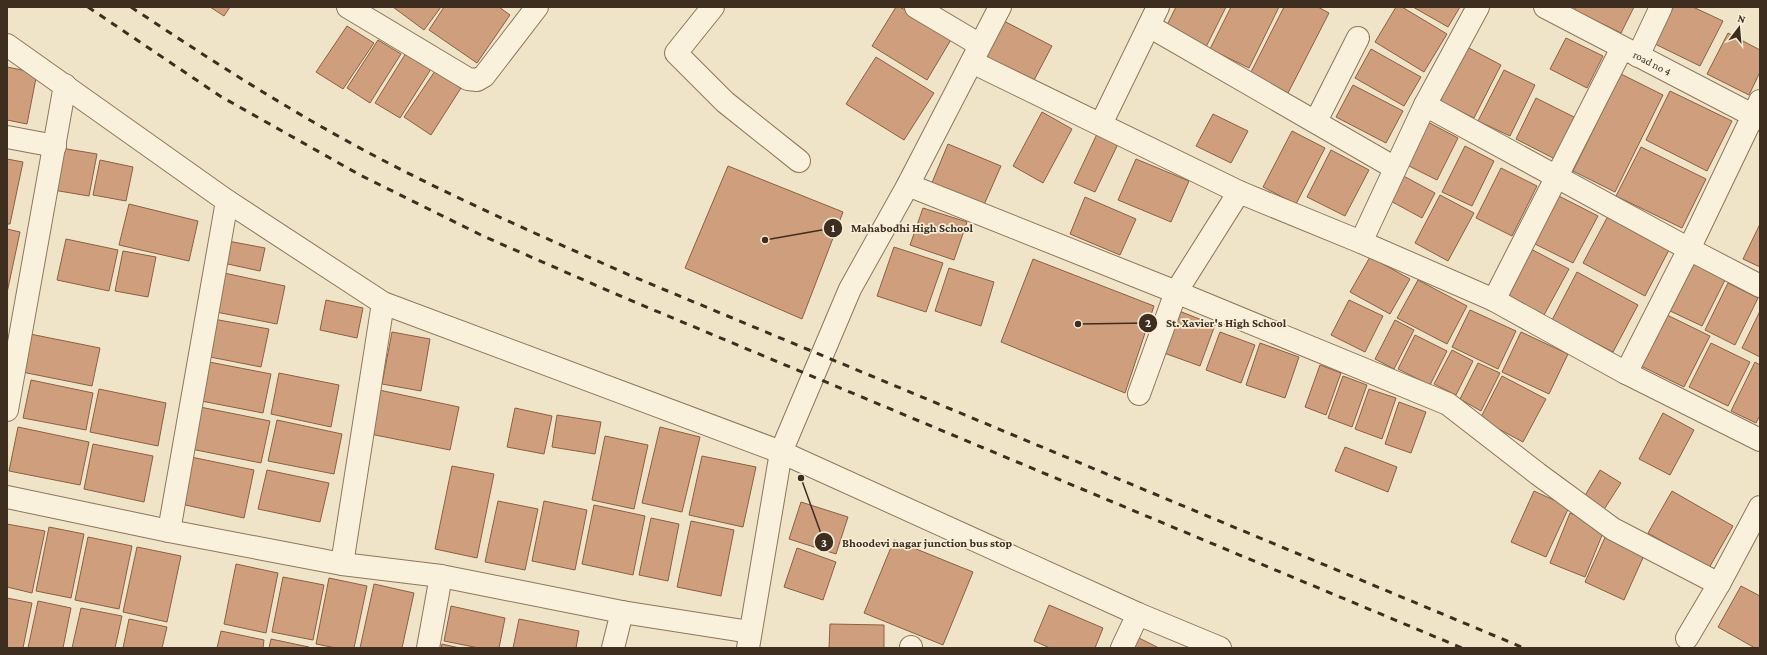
<svg xmlns="http://www.w3.org/2000/svg" width="1767" height="655" viewBox="0 0 1767 655" font-family="'Crimson Pro',serif">
<rect width="100%" height="100%" fill="#f0e4c8"/>
<g fill="#cf9f7d" stroke="#8d5f41">
<polygon points="210,7 230,7 224,16"/>
<polygon points="393,7 441,7 424,30"/>
<polygon points="444,7 499,7 510,15 477,63 429,30"/>
<polygon points="896,7 900,7 952,38 927,80 872,46"/>
<polygon points="1176,7 1226,7 1205,49 1165,29"/>
<polygon points="1231,7 1279,7 1249,68 1210,49"/>
<polygon points="1284,7 1318,7 1329,13 1288,93 1250,74"/>
<polygon points="1396,7 1402,7 1447,34 1424,72 1375,42"/>
<polygon points="1413,7 1460,7 1448,27"/>
<polygon points="1576,7 1634,7 1621,33 1574,10"/>
<polygon points="1673,7 1693,7 1723,21 1700,66 1655,44"/>
<polygon points="1002,20 1052,46 1032,84 982,58"/>
<polygon points="347,26 374,43 343,89 316,72"/>
<polygon points="1728,33 1760,50 1760,72 1749,95 1707,74"/>
<polygon points="1566,38 1603,56 1587,88 1550,69"/>
<polygon points="378,40 401,54 370,103 347,88"/>
<polygon points="1467,47 1501,65 1474,118 1440,101"/>
<polygon points="1371,49 1421,77 1404,106 1355,78"/>
<polygon points="406,53 431,69 400,118 375,103"/>
<polygon points="876,57 934,93 904,140 846,104"/>
<polygon points="7,67 37,73 27,124 7,120"/>
<polygon points="1504,70 1535,85 1510,136 1478,121"/>
<polygon points="435,71 461,88 431,135 404,117"/>
<polygon points="1621,74 1663,95 1615,192 1573,171"/>
<polygon points="1353,85 1403,111 1386,143 1336,117"/>
<polygon points="1670,91 1732,121 1707,171 1646,140"/>
<polygon points="1536,98 1576,118 1555,159 1516,139"/>
<polygon points="1042,112 1072,129 1043,183 1013,166"/>
<polygon points="1213,114 1248,131 1231,163 1196,146"/>
<polygon points="1424,120 1458,138 1437,180 1403,163"/>
<polygon points="1292,131 1325,148 1296,204 1263,187"/>
<polygon points="1097,134 1118,144 1095,192 1074,183"/>
<polygon points="948,144 1001,166 983,207 931,185"/>
<polygon points="1465,146 1494,161 1472,206 1442,192"/>
<polygon points="1641,147 1706,179 1682,228 1616,196"/>
<polygon points="61,148 97,154 89,196 53,190"/>
<polygon points="1331,150 1369,170 1345,216 1307,197"/>
<polygon points="7,159 23,162 10,224 7,224"/>
<polygon points="1136,159 1189,181 1171,222 1118,200"/>
<polygon points="100,160 133,167 126,201 93,195"/>
<polygon points="728,166 843,212 802,319 685,268"/>
<polygon points="1501,168 1537,186 1512,236 1476,218"/>
<polygon points="1398,173 1435,193 1422,218 1385,198"/>
<polygon points="1555,194 1598,216 1573,263 1531,242"/>
<polygon points="1440,195 1474,213 1448,261 1415,243"/>
<polygon points="1085,197 1136,219 1120,255 1070,234"/>
<polygon points="129,204 198,221 189,261 119,245"/>
<polygon points="923,208 967,222 954,260 910,245"/>
<polygon points="1608,216 1670,248 1645,296 1583,263"/>
<polygon points="1760,224 1760,267 1743,259"/>
<polygon points="7,229 20,232 7,293"/>
<polygon points="66,239 118,250 109,291 57,280"/>
<polygon points="228,241 265,248 260,271 223,263"/>
<polygon points="894,247 943,263 926,312 877,296"/>
<polygon points="1527,247 1569,269 1544,315 1503,293"/>
<polygon points="123,251 156,257 148,297 115,291"/>
<polygon points="1370,257 1410,279 1390,314 1350,292"/>
<polygon points="1033,259 1154,306 1125,393 1001,342"/>
<polygon points="1693,261 1726,278 1702,326 1668,310"/>
<polygon points="949,268 994,282 981,326 935,311"/>
<polygon points="1577,272 1638,305 1613,352 1552,320"/>
<polygon points="224,273 285,286 277,324 216,312"/>
<polygon points="1418,280 1467,306 1447,344 1397,318"/>
<polygon points="1728,283 1758,298 1735,345 1705,330"/>
<polygon points="326,300 363,308 357,338 320,330"/>
<polygon points="1349,300 1383,316 1365,352 1331,335"/>
<polygon points="1470,310 1516,331 1498,369 1452,347"/>
<polygon points="1179,311 1215,325 1200,366 1164,353"/>
<polygon points="1760,311 1760,357 1742,348"/>
<polygon points="1665,314 1710,336 1684,387 1639,365"/>
<polygon points="213,319 269,329 261,367 205,356"/>
<polygon points="1395,320 1414,330 1394,369 1375,359"/>
<polygon points="392,332 430,339 421,391 382,384"/>
<polygon points="1220,332 1255,345 1241,383 1206,370"/>
<polygon points="1521,332 1568,354 1549,394 1502,372"/>
<polygon points="30,334 100,348 92,386 22,372"/>
<polygon points="1415,335 1447,351 1430,385 1398,369"/>
<polygon points="1260,343 1299,357 1285,398 1246,385"/>
<polygon points="1711,343 1750,362 1728,406 1689,387"/>
<polygon points="1452,350 1473,361 1456,395 1434,384"/>
<polygon points="204,361 271,374 263,413 196,400"/>
<polygon points="1755,362 1760,365 1760,415 1756,423 1731,411"/>
<polygon points="1478,363 1500,373 1481,411 1460,399"/>
<polygon points="1320,365 1341,373 1326,415 1305,407"/>
<polygon points="279,373 339,385 331,427 271,414"/>
<polygon points="1343,376 1367,385 1352,427 1328,418"/>
<polygon points="1502,376 1546,399 1523,442 1480,419"/>
<polygon points="31,380 93,393 86,430 23,418"/>
<polygon points="99,389 166,403 158,446 90,432"/>
<polygon points="1369,389 1396,398 1382,439 1355,429"/>
<polygon points="379,390 459,407 450,450 370,434"/>
<polygon points="1399,402 1426,412 1411,453 1385,444"/>
<polygon points="200,407 270,421 261,463 191,449"/>
<polygon points="515,408 552,416 544,454 507,447"/>
<polygon points="1663,413 1694,430 1670,475 1639,459"/>
<polygon points="557,415 601,422 595,454 552,447"/>
<polygon points="277,420 342,434 334,474 268,461"/>
<polygon points="18,427 89,442 80,485 9,471"/>
<polygon points="660,427 700,437 682,512 642,503"/>
<polygon points="605,436 648,445 634,509 592,500"/>
<polygon points="93,444 153,456 144,502 84,489"/>
<polygon points="1345,447 1397,467 1388,492 1335,471"/>
<polygon points="702,456 756,467 743,527 689,515"/>
<polygon points="191,457 254,470 244,518 181,504"/>
<polygon points="452,466 494,474 477,558 435,549"/>
<polygon points="267,470 329,483 320,522 258,509"/>
<polygon points="1600,470 1621,483 1603,511 1583,499"/>
<polygon points="1534,491 1569,507 1546,557 1511,542"/>
<polygon points="1672,491 1733,526 1709,568 1648,533"/>
<polygon points="498,501 538,509 525,570 485,562"/>
<polygon points="544,501 587,510 575,570 532,561"/>
<polygon points="801,502 848,517 836,554 789,539"/>
<polygon points="594,505 645,516 633,575 582,564"/>
<polygon points="1570,513 1605,528 1585,577 1550,563"/>
<polygon points="651,518 679,524 668,581 639,575"/>
<polygon points="691,521 734,530 721,596 677,587"/>
<polygon points="7,524 45,531 32,593 7,587"/>
<polygon points="49,527 84,534 71,598 36,591"/>
<polygon points="1607,533 1646,551 1624,600 1585,582"/>
<polygon points="88,537 132,546 119,609 75,600"/>
<polygon points="894,540 973,572 943,645 864,613"/>
<polygon points="137,547 181,556 167,622 123,612"/>
<polygon points="797,548 836,562 823,600 784,587"/>
<polygon points="236,564 278,573 266,633 224,624"/>
<polygon points="283,577 324,585 313,640 272,632"/>
<polygon points="329,578 367,586 354,648 336,648 316,644"/>
<polygon points="374,584 414,593 402,648 360,648"/>
<polygon points="1741,586 1760,596 1760,648 1755,648 1718,627"/>
<polygon points="7,598 32,603 23,648 7,648"/>
<polygon points="38,601 71,608 63,648 28,648"/>
<polygon points="1049,605 1103,628 1095,648 1050,648 1034,641"/>
<polygon points="451,606 505,618 499,648 479,648 444,641"/>
<polygon points="81,608 122,616 115,648 72,648"/>
<polygon points="129,619 167,627 162,648 123,648"/>
<polygon points="519,619 579,631 576,648 513,648"/>
<polygon points="830,624 884,625 884,648 829,648"/>
<polygon points="221,631 264,640 263,648 217,648"/>
<polygon points="1137,637 1159,648 1131,648"/>
<polygon points="271,639 309,647 309,648 269,648"/>
<polygon points="442,644 460,648 441,648"/>
</g>
<g fill="none" stroke-linecap="round" stroke-linejoin="round">
<defs>
<g id="minor">
<polyline points="348,7 468,79 477,80 484,76 537,7"/>
<polyline points="713,7 676,53 725,102 799,161"/>
<polyline points="916,7 980,45"/>
<path id="s1" d="M 1545,7 L 1760,119"/>
<polyline points="1149,26 1395,168"/>
<polyline points="7,45 227,201 383,303 781,452 1138,614 1220,648"/>
<polyline points="1638,56 1661,7"/>
<polyline points="972,62 1239,192 1361,242 1494,300 1626,373 1760,440"/>
<polyline points="1425,105 1689,249 1760,286"/>
<polyline points="1316,121 1358,38"/>
<polyline points="1101,124 1158,7"/>
<polyline points="7,137 55,146"/>
<polyline points="908,185 1176,292 1448,404 1538,474 1613,529 1719,584"/>
<polyline points="1361,242 1425,105 1478,7"/>
<polyline points="1494,300 1622,48"/>
<polyline points="1626,373 1689,249 1760,101"/>
<polyline points="1139,394 1176,292 1239,192"/>
<polyline points="7,410 65,85"/>
<polyline points="7,497 169,531 342,564 441,576 622,612 750,632"/>
<polyline points="169,531 227,201"/>
<polyline points="342,564 383,303"/>
<polyline points="1687,638 1719,584 1760,507"/>
<polyline points="428,648 441,576"/>
<polyline points="613,648 622,612"/>
<polyline points="748,648 781,452 850,289 908,185 1000,7"/>
<polyline points="911,648 911,647"/>
<polyline points="1122,648 1138,614"/>
</g>
</defs>
<use href="#minor" stroke="#8d765c" stroke-width="24"/>
<use href="#minor" stroke="#faf1dc" stroke-width="22"/>
<g stroke="#3d2e20" stroke-width="3" stroke-dasharray="7 7" stroke-linecap="butt">
<polyline points="88,7 220,96 360,175 483,236 625,298 1462,648"/>
<path d="M 131,7 C 209,59 288,110 371,154 C 456,199 545,238 634,277 L 1524,648"/>
</g>
</g>
<g text-anchor="middle" stroke-width="3.5" stroke-linejoin="round" paint-order="stroke">
<g font-size="11" fill="#3d2e20" stroke="#f7eed8">
<text dy="4" stroke="none"><textPath href="#s1" startOffset="121">road no 4</textPath></text>
</g>
</g>
<path fill="none" stroke="#3d2e20" stroke-width="1.5" d="M765 240L833 228M1078 324L1148 323M801 478L824 542"/>
<g fill="#3d2e20" stroke="#f7eed8" stroke-width="1.5">
<circle cx="765" cy="240" r="4"/>
<circle cx="1078" cy="324" r="4"/>
<circle cx="801" cy="478" r="4"/>
<circle cx="833" cy="228" r="10"/>
<circle cx="1148" cy="323" r="10"/>
<circle cx="824" cy="542" r="10"/>
</g>
<g font-size="12" text-anchor="middle" font-weight="bold" fill="#fff">
<text x="833" y="232">1</text>
<text x="1148" y="327">2</text>
<text x="824" y="547">3</text>
</g>
<g font-size="12" text-anchor="middle" font-weight="bold" fill="#3d2e20" stroke="#f7eed8" stroke-width="3.5" stroke-linejoin="round" paint-order="stroke">
<text x="912" y="232">Mahabodhi High School</text>
<text x="1226" y="327">St. Xavier's High School</text>
<text x="927" y="547">Bhoodevi nagar junction bus stop</text>
</g>
<rect width="1767" height="655" fill="none" stroke="#3d2e20" stroke-width="16"/>
<g transform="translate(1739 28) rotate(16)" stroke="#f7eed8" stroke-width="3" paint-order="stroke">
<path d="M0-3L7 15L0 10L-7 15Z" fill="#3d2e20"/>
<text y="-6" font-size="11" font-weight="bold" text-anchor="middle" fill="#3d2e20">N</text>
</g>
</svg>
